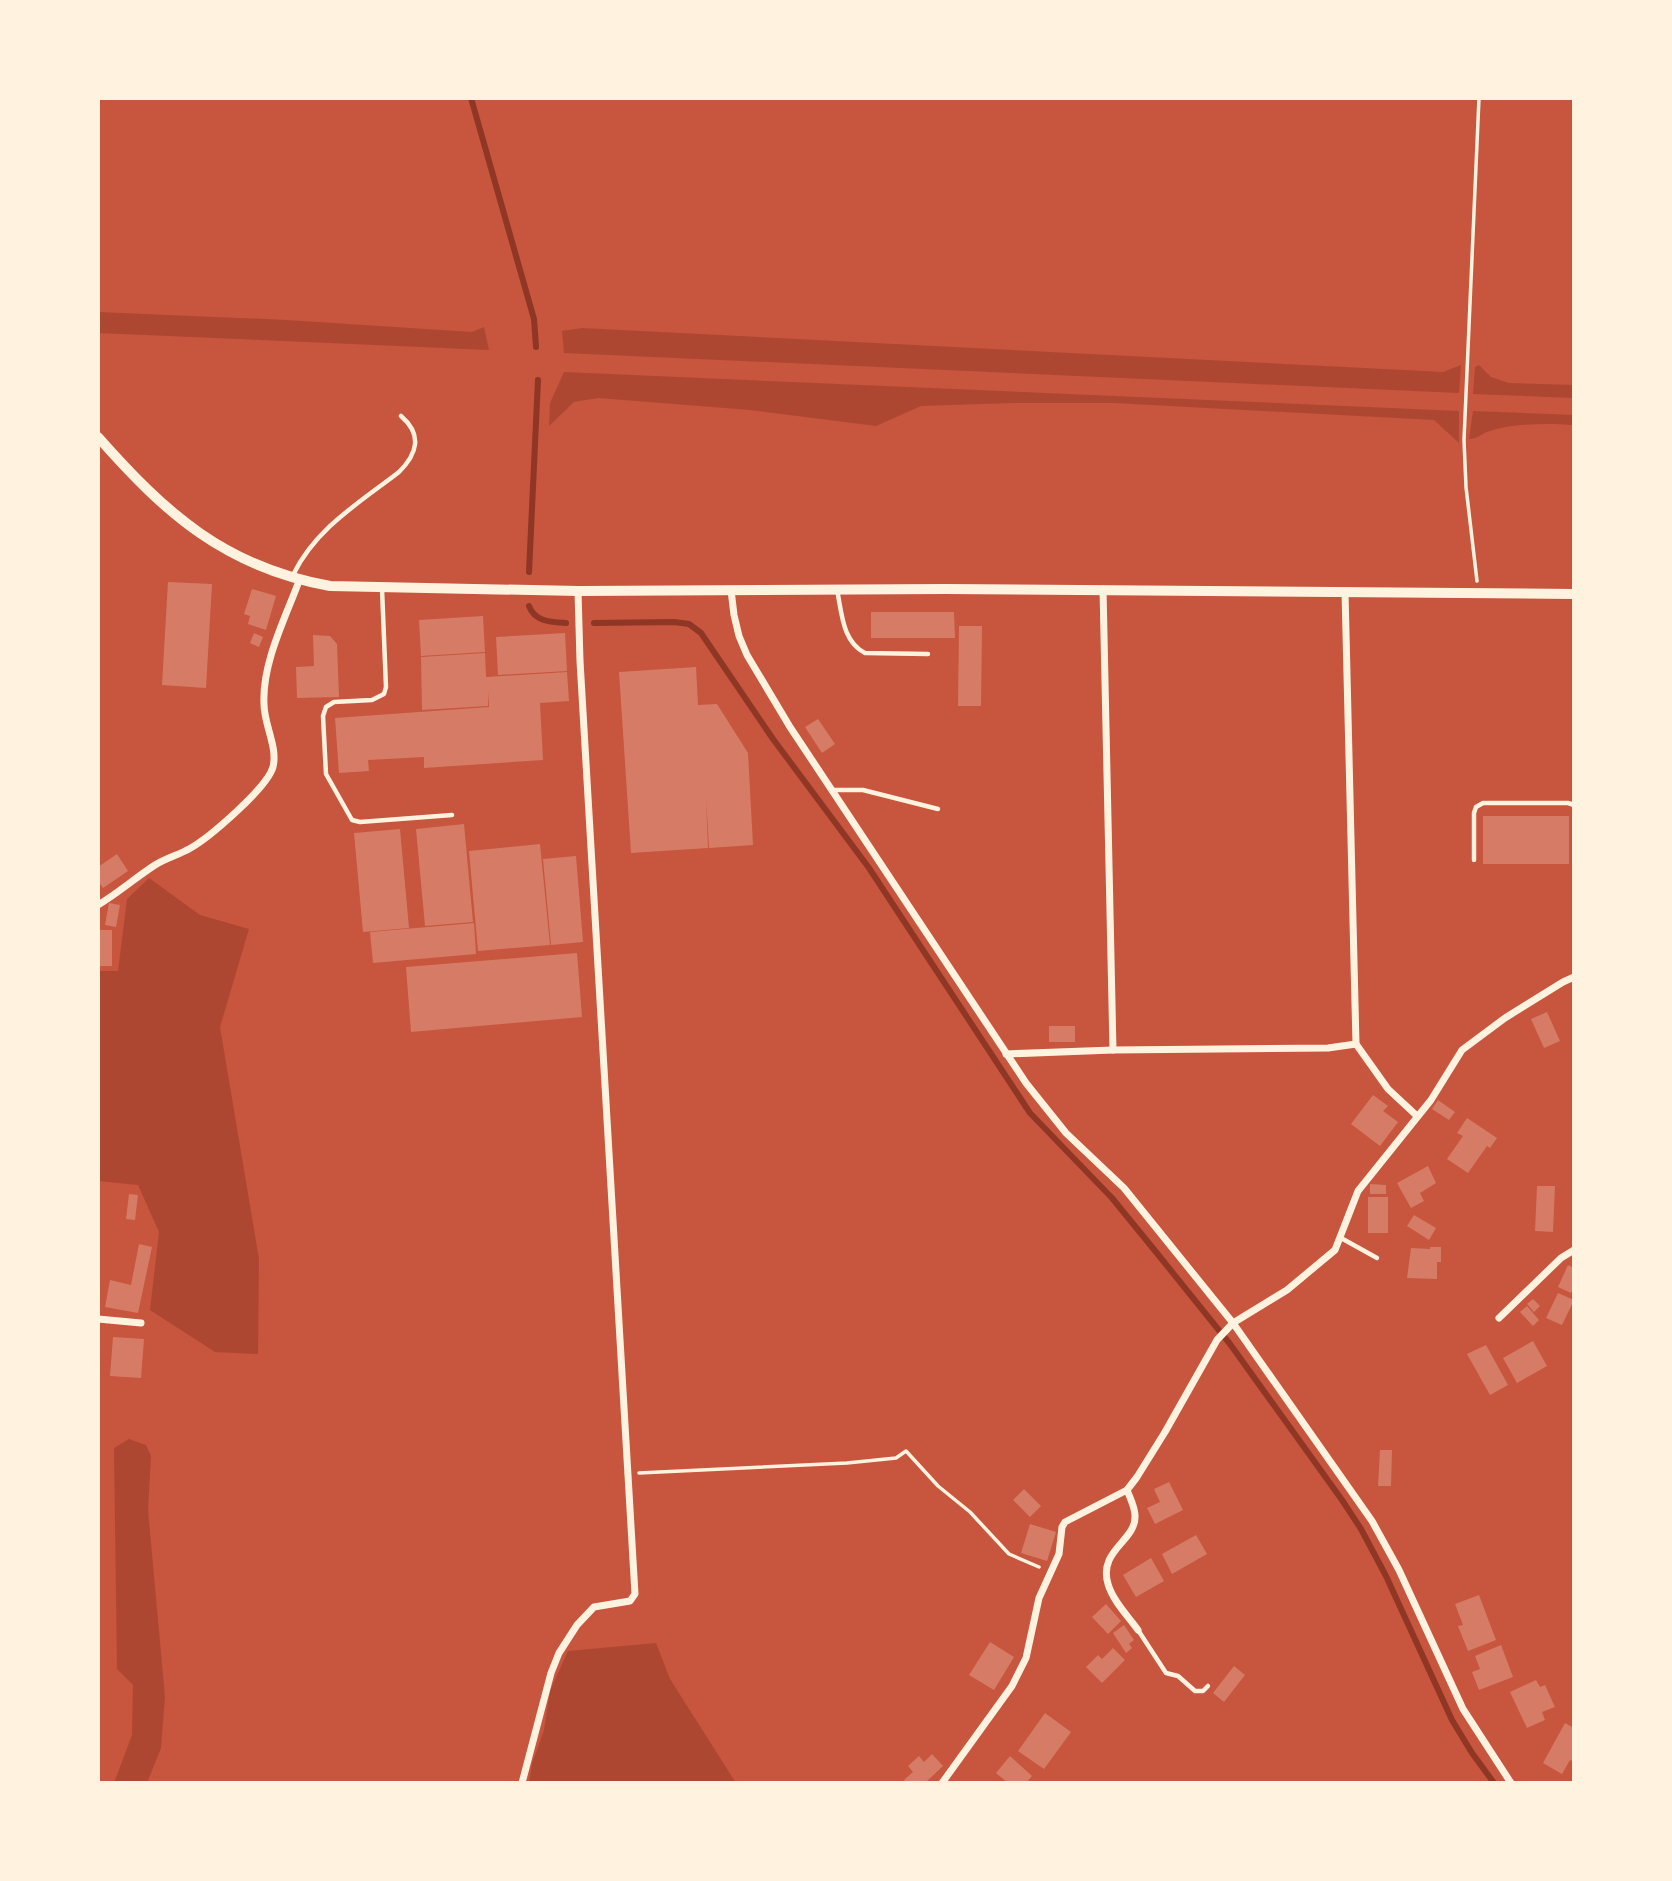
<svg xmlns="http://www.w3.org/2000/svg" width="1672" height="1881" viewBox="0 0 1672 1881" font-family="Bitter,serif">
<rect width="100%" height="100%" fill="#c8553d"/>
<g fill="#ae4732">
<polygon points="98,312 287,320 472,332 484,327 489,350 98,333"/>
<polygon points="582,328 1443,372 1461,365 1459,393 564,353 562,331"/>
<polygon points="1479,365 1491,377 1509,383 1574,385 1574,398 1473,394 1475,367"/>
<polygon points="564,372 1459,411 1459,443 1434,420 1114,403 1013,403 921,406 876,426 750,410 598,398 574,402 549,426 550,403"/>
<path d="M 1473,411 L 1574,415 L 1574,425 C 1548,423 1515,423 1490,431 C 1482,433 1478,439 1469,439 Z"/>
<polygon points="149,878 200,915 249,929 220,1027 259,1259 258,1354 215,1352 150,1310 159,1232 138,1185 98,1181 98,971 118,971 127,899"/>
<polygon points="129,1439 146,1445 151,1456 148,1510 165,1697 161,1748 147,1783 114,1783 132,1735 133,1685 117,1669 114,1448"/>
<polygon points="656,1643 670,1679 736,1783 529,1783 532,1764 544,1730 550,1691 568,1651"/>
</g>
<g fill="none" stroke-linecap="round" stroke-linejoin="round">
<g stroke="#8f3625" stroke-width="6">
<polyline points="471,98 534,319 536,347"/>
<polyline points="529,572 538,380"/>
<path d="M 529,606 C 535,622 551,622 566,623"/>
<polyline points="594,623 674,622 689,624 701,633 773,739 869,868 1030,1113 1112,1198 1156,1252 1230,1344 1342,1500 1361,1529 1386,1576 1452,1720 1472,1753 1494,1783"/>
</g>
</g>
<g fill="#d67c66">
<polygon points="168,582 212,584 206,688 162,685"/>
<polygon points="252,589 276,596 266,630 248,624 250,616 244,614"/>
<polygon points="871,612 954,612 955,638 871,638"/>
<polygon points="483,616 485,652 421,656 419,620"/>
<polygon points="959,626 982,626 981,706 958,706"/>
<polygon points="254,633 263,637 259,647 250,643"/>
<polygon points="565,633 567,671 498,675 496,637"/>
<polygon points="313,635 330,636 337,644 339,697 297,698 296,667 314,666"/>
<polygon points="485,653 486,677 567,672 569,701 540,703 543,760 424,768 424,757 368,760 369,771 339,773 335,718 489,707 488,691 488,706 422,710 421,657"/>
<polygon points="696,667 698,705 717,704 748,753 753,845 709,848 706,797 708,848 631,853 619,672"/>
<polygon points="818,719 835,744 822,753 805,727"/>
<rect x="1483" y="816" width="86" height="48"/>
<polygon points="464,824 473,922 425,926 416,829"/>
<polygon points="400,829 409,928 363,932 354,833"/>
<polygon points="540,844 550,945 478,951 469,851"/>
<polygon points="117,854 128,871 103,888 98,881 98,867"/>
<polygon points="576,856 583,942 551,945 543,859"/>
<polygon points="109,903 120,905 116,927 105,925"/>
<polygon points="474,923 476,954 373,963 370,932"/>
<rect x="98" y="930" width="14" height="36"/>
<polygon points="577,953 582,1017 411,1032 406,967"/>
<polygon points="1547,1012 1560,1041 1544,1048 1531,1019"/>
<rect x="1049" y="1026" width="26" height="16"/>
<polygon points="1373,1095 1388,1106 1383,1111 1398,1122 1380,1146 1351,1124"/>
<polygon points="1438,1100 1455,1112 1449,1120 1432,1109"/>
<polygon points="1467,1118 1497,1138 1490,1148 1487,1146 1468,1173 1447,1159 1463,1136 1457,1133"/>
<polygon points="1428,1166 1436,1183 1420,1193 1424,1201 1411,1208 1397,1183"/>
<polygon points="1370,1184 1386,1185 1386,1194 1370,1194"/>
<polygon points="1537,1186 1555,1186 1553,1232 1535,1231"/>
<polygon points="129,1194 138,1195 135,1220 126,1219"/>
<rect x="1368" y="1197" width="20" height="36"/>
<polygon points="1414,1215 1436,1228 1429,1240 1407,1226"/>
<polygon points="139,1244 152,1247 138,1313 105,1307 110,1280 131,1285"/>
<polygon points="1430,1247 1441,1247 1441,1262 1437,1262 1437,1279 1407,1278 1411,1248 1430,1249"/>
<polygon points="1568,1265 1574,1268 1574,1287 1571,1293 1558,1287"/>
<polygon points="1558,1293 1574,1300 1562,1325 1546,1318"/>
<polygon points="1533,1299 1540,1306 1534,1312 1527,1304"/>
<polygon points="1527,1306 1539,1320 1533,1326 1520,1312"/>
<polygon points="113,1337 144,1339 141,1378 110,1376"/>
<polygon points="1533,1341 1547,1366 1517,1383 1503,1358"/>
<polygon points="1486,1345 1508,1385 1490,1395 1467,1354"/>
<polygon points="1380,1450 1392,1450 1391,1486 1378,1486"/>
<polygon points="1169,1482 1183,1510 1155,1524 1147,1508 1160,1502 1154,1489"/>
<polygon points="1024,1489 1041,1506 1030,1517 1013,1500"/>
<polygon points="1030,1524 1056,1532 1047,1561 1021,1553"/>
<polygon points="1196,1535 1207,1554 1172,1574 1162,1554"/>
<polygon points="1151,1558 1164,1581 1136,1597 1123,1575"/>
<polygon points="1479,1595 1496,1640 1468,1651 1458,1626 1463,1625 1455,1604"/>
<polygon points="1106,1604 1121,1621 1108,1634 1092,1617"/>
<polygon points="1124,1625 1134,1640 1129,1644 1132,1648 1126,1653 1113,1633"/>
<polygon points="990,1642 1014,1657 994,1690 969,1675"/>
<polygon points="1501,1645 1513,1677 1479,1690 1472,1672 1480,1669 1475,1656"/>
<polygon points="1113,1648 1125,1660 1102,1683 1086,1667 1098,1655 1102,1659"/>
<polygon points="1234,1666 1245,1675 1224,1702 1213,1693"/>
<polygon points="1536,1680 1540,1687 1545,1685 1555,1707 1542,1712 1545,1720 1527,1728 1510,1692"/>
<polygon points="1045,1713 1071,1732 1044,1769 1018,1751"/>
<polygon points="1565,1723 1574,1728 1574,1762 1570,1760 1562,1774 1543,1763"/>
<polygon points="932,1754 943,1766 925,1783 906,1783 904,1780 913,1772 908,1766 919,1756 924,1762"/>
<polygon points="1010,1756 1032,1776 1026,1783 1008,1783 996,1773"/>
</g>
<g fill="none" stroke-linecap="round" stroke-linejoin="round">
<g stroke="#fff3e0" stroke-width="3.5">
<polyline points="1477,581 1466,487 1464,440 1479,98"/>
<polyline points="639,1473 847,1463 896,1458 906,1451 938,1486 970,1512 1009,1554 1039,1567"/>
</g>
<g stroke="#fff3e0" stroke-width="4.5">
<path d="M 293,575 C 316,528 359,503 399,472 C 417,454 423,435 401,416"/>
<polyline points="382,589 386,687 384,694 372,700 334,702 326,707 323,716 326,774 352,820 360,822 452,815"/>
<path d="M 837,590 C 842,613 842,641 865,653 L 928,654"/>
<polyline points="833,790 863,790 938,809"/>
<polyline points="1474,860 1474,813 1476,807 1483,803 1568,803 1574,805"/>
<polyline points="1341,1238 1377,1258"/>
<polyline points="1138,1630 1166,1673 1178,1676 1195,1691 1203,1691 1208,1686"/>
</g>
<g stroke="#fff3e0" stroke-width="7">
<polyline points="1103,589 1113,1050"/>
<polyline points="731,590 734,615 739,636 747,655 790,727 1026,1083 1066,1133 1124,1188 1233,1323 1372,1521 1399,1570 1463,1709 1511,1783"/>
<polyline points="1345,592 1356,1044 1388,1089 1417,1116"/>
<path d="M 98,905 C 118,893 135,878 155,865 C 166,858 178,855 189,849 C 209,838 267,788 273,767 C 278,747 264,725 264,704 C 262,663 285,619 299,581"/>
<polyline points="1006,1054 1113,1050 1328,1048 1356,1044"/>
<polyline points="1499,1318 1561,1258 1574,1250"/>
<polyline points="98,1319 141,1323"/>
<path d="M 1127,1490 C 1130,1498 1135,1507 1135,1516 C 1136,1541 1098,1550 1108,1584 C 1113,1601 1128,1616 1138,1630"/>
<polyline points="522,1783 551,1673 559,1653 577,1625 594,1607 630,1601 635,1594 580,661 578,591"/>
<polyline points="942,1783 1012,1686 1026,1658 1039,1598 1059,1554 1062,1527 1065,1522 1127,1490 1137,1477 1165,1432 1217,1340 1233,1323 1287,1290 1335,1250 1358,1191 1431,1100 1462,1050 1505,1018 1563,982 1574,977"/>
</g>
<path stroke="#fff3e0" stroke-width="10" d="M 98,437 C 166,514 225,567 330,586 L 578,591 L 945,589 L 1574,594"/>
</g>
<rect width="1672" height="1881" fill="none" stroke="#fff3e0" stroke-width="200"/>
</svg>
